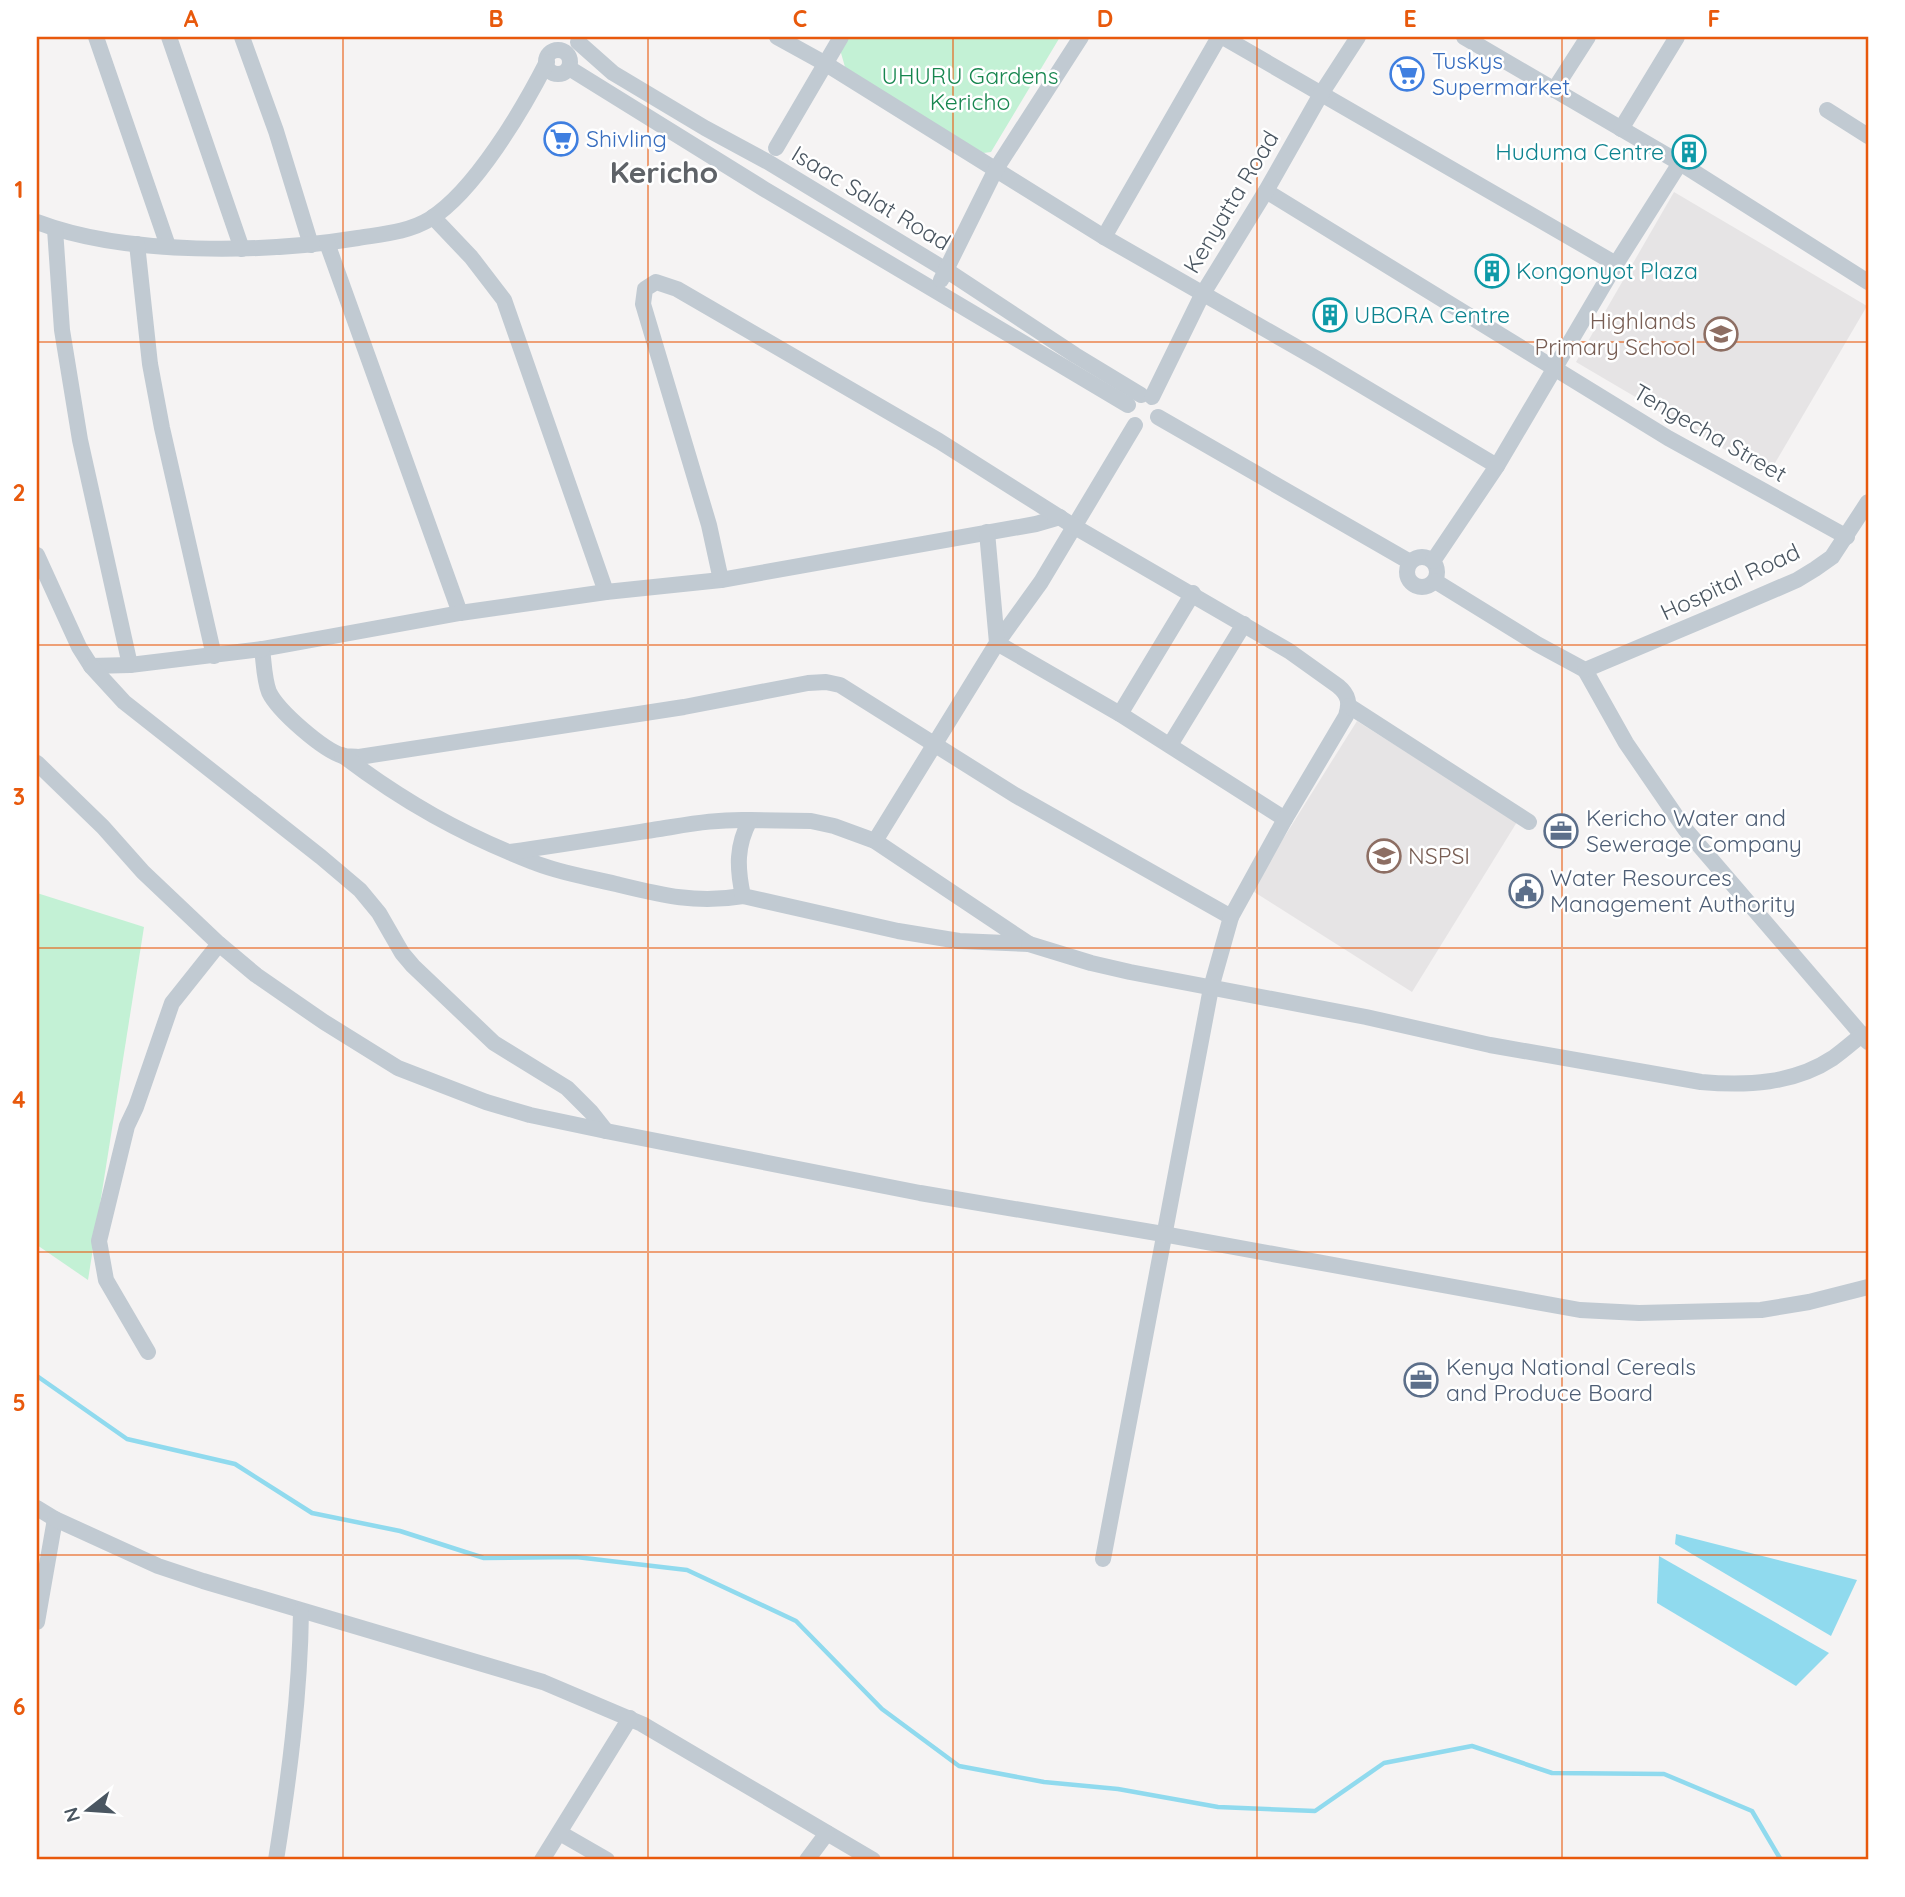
<svg xmlns="http://www.w3.org/2000/svg" width="1905" height="1897" viewBox="0 0 1905 1897" font-family="Quicksand,sans-serif">
<rect width="100%" height="100%" fill="#f5f3f3"/>
<g fill="#e6e4e5">
<polygon points="1674,192 1867,306 1768,475 1576,362"/>
<polygon points="1357,721 1517,822 1412,992 1251,890"/>
</g>
<g fill="#c3f1d5">
<polygon points="845,37 1060,37 991,152 976,154 847,74 839,46"/>
<polygon points="37,893 144,927 88,1280 37,1245"/>
</g>
<g fill="#90daee">
<polygon points="1676,1534 1857,1580 1831,1636 1675,1544"/>
<polygon points="1659,1556 1829,1653 1796,1686 1657,1603"/>
</g>
<g fill="none" stroke-linecap="round" stroke-linejoin="round">
<polyline stroke="#90daee" stroke-width="4.5" points="37,1376 127,1439 235,1464 312,1513 400,1531 484,1558 576,1557 687,1570 796,1621 882,1709 959,1766 1044,1782 1118,1789 1218,1807 1315,1811 1384,1763 1472,1746 1552,1773 1664,1774 1752,1811 1781,1860"/>
<g stroke="#c1cad2" stroke-width="16">
<polyline points="96,37 168,246"/>
<polyline points="169,37 242,249"/>
<polyline points="242,37 276,131 311,245"/>
<polyline points="777,37 826,64 1104,237 1319,360 1497,466"/>
<polyline points="1223,37 1616,264"/>
<polyline points="1464,37 1680,163 1868,282"/>
<polyline points="578,42 613,73 705,128 768,162 946,270 1075,355 1141,395"/>
<circle cx="558" cy="62" r="12"/>
<polyline points="569,68 764,189 1128,405"/>
<polyline points="1554,90 1588,37"/>
<polyline points="1827,110 1868,136"/>
<polyline points="1621,129 1677,37"/>
<polyline points="776,148 841,37"/>
<polyline points="1266,191 1668,438 1847,537"/>
<polyline points="433,217 471,257 504,300 606,592"/>
<path d="M 37,222 C 126,256 265,253 358,238 C 382,234 409,232 430,219 C 475,191 523,109 547,62"/>
<polyline points="55,229 62,330 80,440 130,665"/>
<polyline points="1104,237 1219,37"/>
<polyline points="327,243 460,613"/>
<polyline points="137,244 150,364 162,428 214,656"/>
<polyline points="941,280 996,169 1081,37"/>
<polyline points="1152,397 1202,295 1266,191 1321,94 1358,37"/>
<polyline points="1158,417 1410,562"/>
<polyline points="1135,425 1041,582 997,643 1120,714 1285,819"/>
<path d="M 1060,517 L 1036,524 L 721,580 L 606,592 L 460,613 L 262,649 C 264,663 264,679 269,692 C 278,711 323,750 343,756 C 348,757 354,756 359,757 L 684,707 L 808,683 L 826,682 L 840,685 L 1015,795 L 1231,917"/>
<polyline points="37,555 79,647 91,666 130,665 262,649"/>
<circle cx="1422" cy="572" r="15"/>
<polyline points="1433,561 1497,466 1616,264 1680,163"/>
<path d="M 721,580 L 709,525 L 643,304 L 645,289 L 656,282 L 677,289 L 939,441 L 1075,527 L 1289,651 L 1338,686 C 1349,695 1350,703 1346,716 L 1285,819 L 1231,917 L 1211,988 L 1103,1559"/>
<polyline points="1435,581 1537,644 1585,670"/>
<polyline points="91,666 124,702 321,857 360,890 379,913 402,953 413,966 494,1043 567,1088 591,1112 606,1131"/>
<polyline points="1585,670 1626,743 1685,829 1868,1042"/>
<polyline points="1585,670 1725,611 1797,580 1815,569 1832,557 1868,502"/>
<polyline points="1349,706 1529,822"/>
<polyline points="1120,714 1193,593"/>
<polyline points="1170,745 1244,624"/>
<path d="M 342,755 C 404,802 461,834 533,862 C 559,873 588,877 616,884 C 661,895 696,904 743,896"/>
<polyline points="37,763 103,827 143,872 219,944 256,975 324,1022 398,1068 486,1102 530,1115 606,1131 920,1193 1163,1234 1580,1310 1639,1313 1761,1310 1809,1302 1868,1287"/>
<path d="M 750,820 L 811,821 L 834,826 L 875,841 L 1029,944 L 959,941 L 898,931 L 743,896 C 737,868 736,846 750,820 Z"/>
<polyline points="875,841 997,643 987,532"/>
<path d="M 510,852 C 560,845 609,837 659,829 C 691,824 717,819 750,820"/>
<path d="M 1029,944 L 1091,963 L 1130,972 L 1366,1017 L 1490,1045 L 1701,1082 C 1746,1086 1794,1084 1833,1058 C 1843,1051 1853,1042 1863,1034"/>
<polyline points="148,1352 106,1280 99,1241 127,1126 136,1107 172,1003 219,944"/>
<polyline points="37,1508 55,1519 37,1622"/>
<polyline points="55,1519 158,1566 203,1581 543,1682 642,1724 873,1860"/>
<polyline points="560,1833 607,1860"/>
<path d="M 276,1860 C 289,1778 300,1695 301,1611"/>
<polyline points="542,1860 630,1718"/>
<polyline points="807,1860 827,1833"/>
</g>
</g>
<path fill="none" stroke="#e8590c" stroke-width="2" stroke-opacity="0.55" d="M 343,37 L 343,1860M 648,37 L 648,1860M 953,37 L 953,1860M 1257,37 L 1257,1860M 1562,37 L 1562,1860M 37,342 L 1868,342M 37,645 L 1868,645M 37,948 L 1868,948M 37,1252 L 1868,1252M 37,1555 L 1868,1555"/>
<defs>
<symbol id="supermarket-ring" viewBox="-11 -11 22 22"><circle r="9.5" fill="#fff" stroke="#3f7fe0" stroke-width="1.5"/><path d="M-6-5.5h2.5l.6 2H6L4.5 2H-2.5L-4.4-4H-6ZM-1.5 3.2a1.3 1.3 0 1 0 .1 0ZM3 3.2a1.3 1.3 0 1 0 .1 0Z" fill="#3f7fe0"/></symbol>
<symbol id="building-ring" viewBox="-11 -11 22 22"><circle r="9.5" fill="#fff" stroke="#0f9aa8" stroke-width="1.5"/><path d="M-4-6H4V6H1V3H-1V6H-4ZM-2.5-4.3h1.7v1.8h-1.7ZM.8-4.3h1.7v1.8H.8ZM-2.5-1h1.7V.8h-1.7ZM.8-1h1.7V.8H.8Z" fill="#0f9aa8"/></symbol>
<symbol id="school-ring" viewBox="-11 -11 22 22"><circle r="9.5" fill="#fff" stroke="#8d6e63" stroke-width="1.5"/><path d="M0-5L7-2L0 1L-7-2ZM-4 1L0 2.5L4 1V4Q0 6-4 4Z" fill="#8d6e63"/></symbol>
<symbol id="office-ring" viewBox="-11 -11 22 22"><circle r="9.5" fill="#fff" stroke="#5c6f8a" stroke-width="1.5"/><path d="M-6-3h4V-5.5h4V-3h4V5H-6ZM-1-4.5V-3h2v-1.5ZM-6 0V1H6V0Z" fill="#5c6f8a"/></symbol>
<symbol id="university-ring" viewBox="-11 -11 22 22"><circle r="9.5" fill="#fff" stroke="#8d6e63" stroke-width="1.5"/><path d="M0-5L7-2L0 1L-7-2ZM-4 1L0 2.5L4 1V4Q0 6-4 4Z" fill="#8d6e63"/></symbol>
<symbol id="civic-ring" viewBox="-11 -11 22 22"><circle r="9.5" fill="#fff" stroke="#5c6f8a" stroke-width="1.5"/><path d="M-.6-6.5H3V-4.5H.6V-3L4-1V1h2V6H-6V1h2V-1L-.6-3ZM-1.2 2.5V6h2.4V2.5Z" fill="#5c6f8a"/></symbol>
</defs>
<g fill-rule="evenodd">
<use href="#supermarket-ring" x="1388" y="55" width="38" height="38"/>
<use href="#supermarket-ring" x="542" y="120" width="38" height="38"/>
<use href="#building-ring" x="1670" y="133" width="38" height="38"/>
<use href="#building-ring" x="1473" y="252" width="38" height="38"/>
<use href="#building-ring" x="1311" y="296" width="38" height="38"/>
<use href="#school-ring" x="1702" y="315" width="38" height="38"/>
<use href="#office-ring" x="1542" y="812" width="38" height="38"/>
<use href="#university-ring" x="1365" y="837" width="38" height="38"/>
<use href="#civic-ring" x="1507" y="872" width="38" height="38"/>
<use href="#office-ring" x="1402" y="1361" width="38" height="38"/>
</g>
<g text-anchor="middle" stroke-width="5" stroke-linejoin="round" paint-order="stroke">
<g font-size="23" fill="#366cbe" stroke="#fff" text-anchor="start">
<text x="1432" y="69">Tuskys<tspan x="1432" dy="26">Supermarket</tspan></text>
<text x="586" y="147">Shivling</text>
</g>
<g font-size="23" fill="#17864f" stroke="#fff">
<text x="970" y="84">UHURU Gardens<tspan x="970" dy="26">Kericho</tspan></text>
</g>
<g font-size="23" fill="#0d838f" stroke="#fff" text-anchor="start">
<text x="1664" y="160" text-anchor="end">Huduma Centre</text>
<text x="1516" y="279">Kongonyot Plaza</text>
<text x="1354" y="323">UBORA Centre</text>
</g>
<g font-size="23" fill="#4a5661" stroke="#fff">
<text transform="translate(871 198) rotate(31)" y="8">Isaac Salat Road</text>
<text transform="translate(1231 202) rotate(-59)" y="8">Kenyatta Road</text>
<text transform="translate(1710 433) rotate(30)" y="8">Tengecha Street</text>
<text transform="translate(1730 582) rotate(-25)" y="8">Hospital Road</text>
</g>
<g font-size="23" fill="#785e54" stroke="#fff" text-anchor="end">
<text x="1696" y="329">Highlands<tspan x="1696" dy="26">Primary School</tspan></text>
<text x="1408" y="864" text-anchor="start">NSPSI</text>
</g>
<g font-size="23" fill="#4e5e75" stroke="#fff" text-anchor="start">
<text x="1586" y="826">Kericho Water and<tspan x="1586" dy="26">Sewerage Company</tspan></text>
<text x="1550" y="886">Water Resources<tspan x="1550" dy="26">Management Authority</tspan></text>
<text x="1446" y="1375">Kenya National Cereals<tspan x="1446" dy="26">and Produce Board</tspan></text>
</g>
<g font-size="30" font-weight="bold" fill="#5f6368" stroke="#fff">
<text x="664" y="183">Kericho</text>
</g>
</g>
<rect width="1905" height="1897" fill="none" stroke="#ffffff" stroke-width="77"/>
<g transform="translate(88 1810) rotate(253)" stroke="#ffffff" stroke-width="5" paint-order="stroke">
<path d="M0-5L12 26L0 18L-12 26Z" fill="#4a5661"/>
<text y="-10" font-size="19" font-weight="bold" text-anchor="middle" fill="#4a5661">N</text>
</g>
<rect x="38" y="38" width="1829" height="1820" fill="none" stroke="#e8590c" stroke-width="2.5"/>
<g font-size="23" text-anchor="middle" font-weight="bold" fill="#e8590c">
<text x="191" y="27">A</text>
<text x="496" y="27">B</text>
<text x="800" y="27">C</text>
<text x="1105" y="27">D</text>
<text x="1410" y="27">E</text>
<text x="1714" y="27">F</text>
<text x="19" y="198">1</text>
<text x="19" y="501">2</text>
<text x="19" y="805">3</text>
<text x="19" y="1108">4</text>
<text x="19" y="1411">5</text>
<text x="19" y="1715">6</text>
</g>
</svg>
